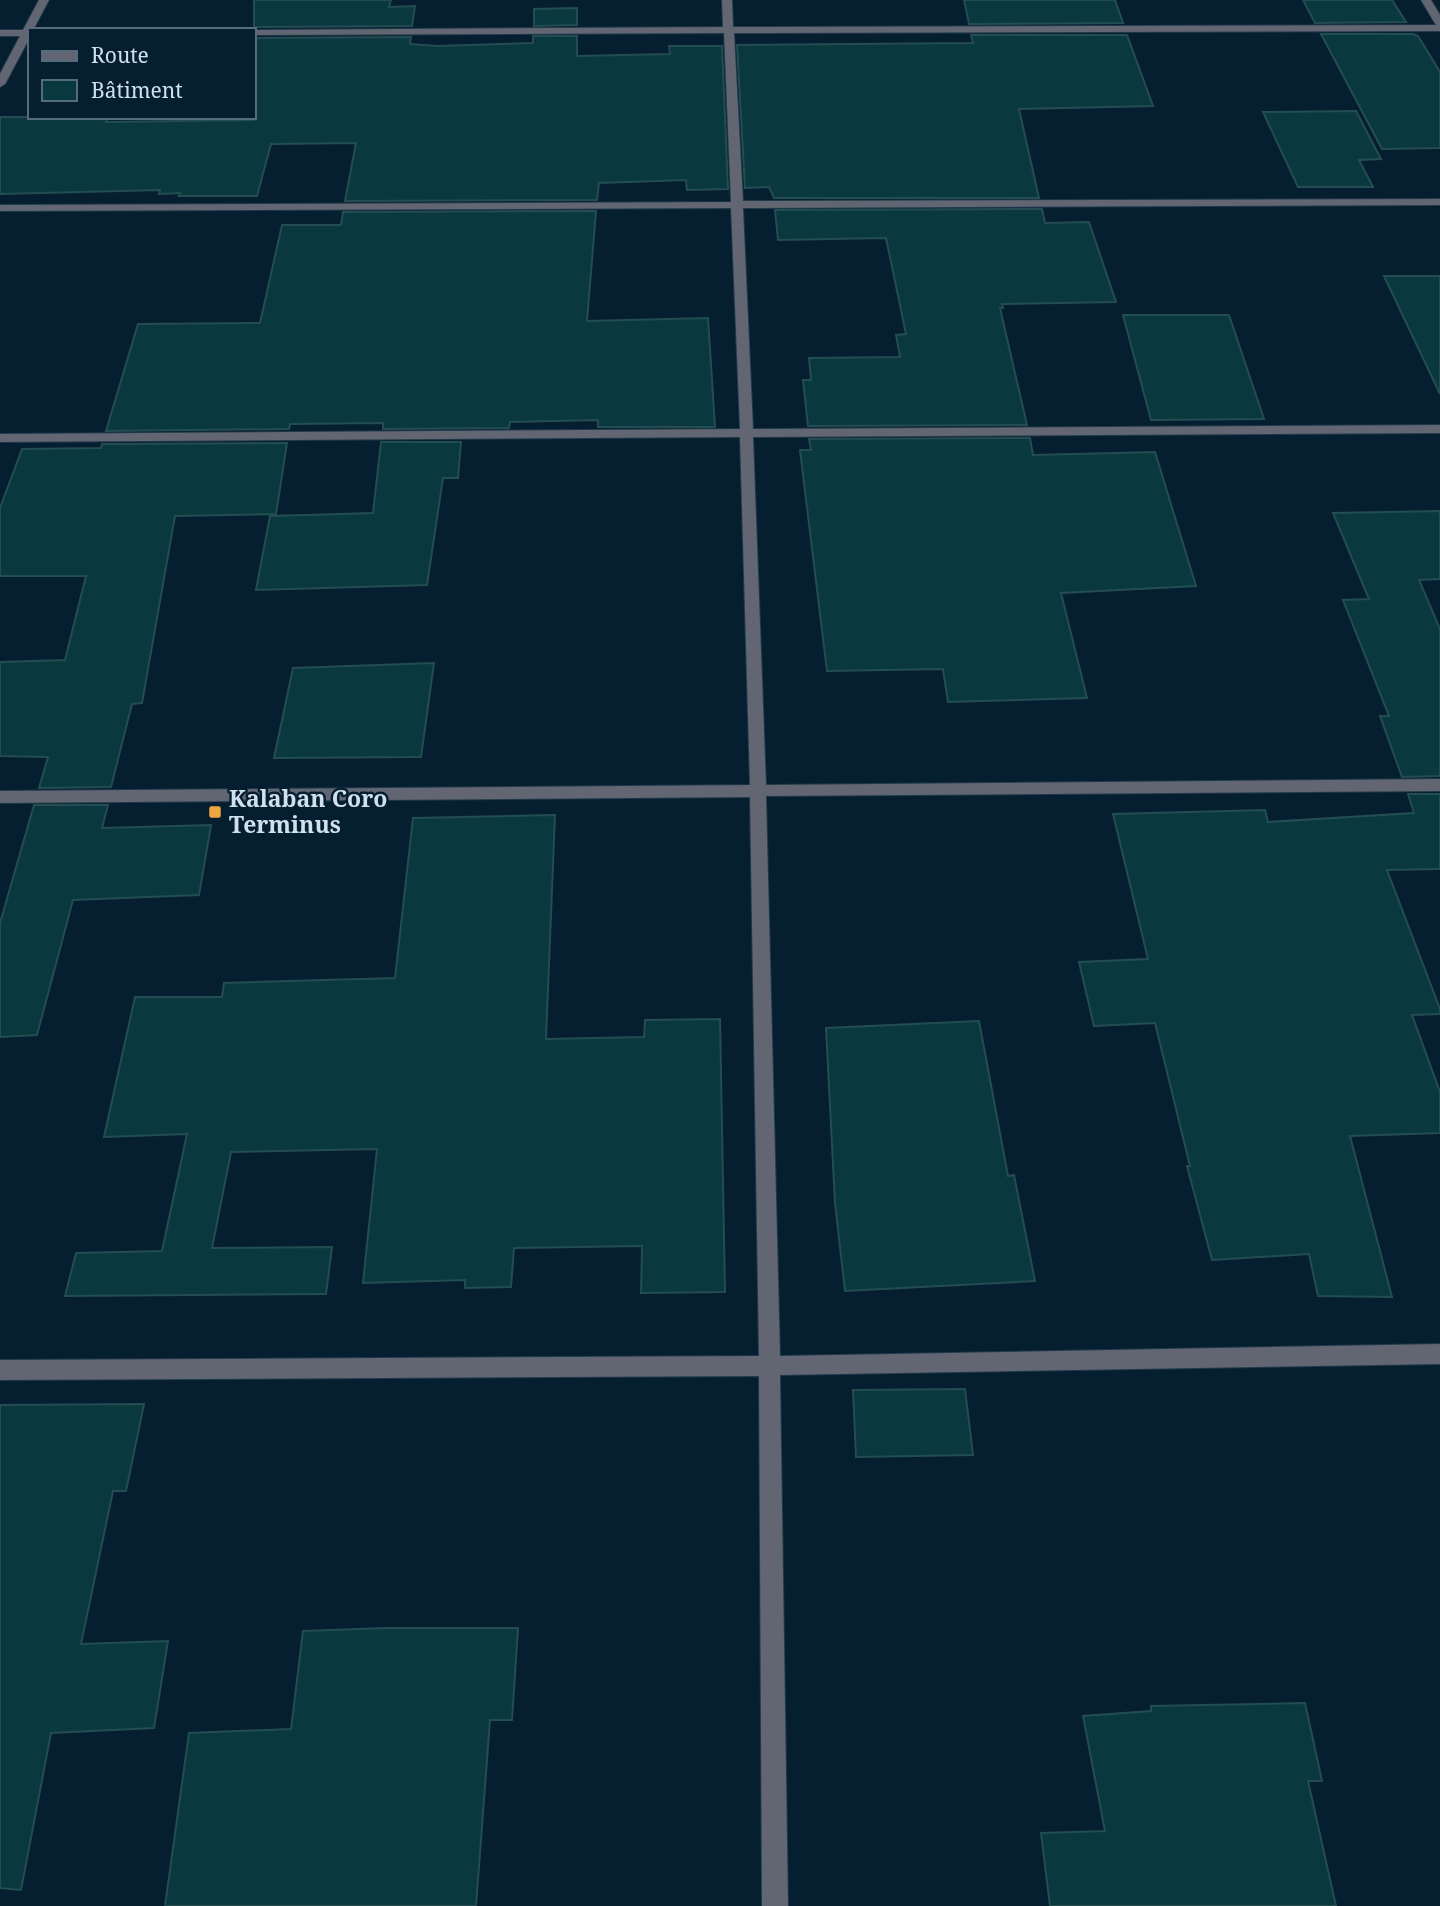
<svg xmlns="http://www.w3.org/2000/svg" width="1440" height="1906" viewBox="0 0 1440 1906" font-family="'Noto Serif',serif">
<rect width="100%" height="100%" fill="#051f31"/>
<g fill="#09393e" stroke="#244d52" stroke-width="2">
<polygon points="254,0 391,0 389,7 415,6 412,26 254,27"/>
<polygon points="964,0 1115,0 1123,23 969,24"/>
<polygon points="1303,0 1392,0 1406,22 1315,23"/>
<polygon points="577,8 577,25 534,26 534,9"/>
<polygon points="1321,34 1413,34 1418,36 1440,72 1440,148 1382,149"/>
<polygon points="971,35 1127,35 1153,106 1019,109 1039,198 774,198 769,187 745,188 737,45 973,43"/>
<polygon points="533,36 577,36 577,56 670,54 669,46 722,46 728,189 687,190 686,180 599,183 597,200 345,201 356,143 271,144 257,196 179,196 180,193 159,194 160,190 0,194 0,117 108,117 106,122 254,120 254,38 411,37 410,44 437,46 533,43"/>
<polygon points="1356,111 1381,159 1359,160 1373,187 1298,187 1263,112"/>
<polygon points="1042,209 1045,223 1089,222 1116,302 1002,304 1003,308 1000,308 1027,425 808,426 803,380 811,380 809,358 900,357 896,335 906,334 886,238 778,240 775,210"/>
<polygon points="596,211 587,321 708,318 715,427 598,427 598,420 510,422 509,428 383,429 383,423 290,424 289,429 106,431 138,324 260,323 282,225 341,225 343,212"/>
<polygon points="1384,276 1440,276 1440,394"/>
<polygon points="1123,315 1229,315 1264,419 1151,420"/>
<polygon points="1030,438 1033,455 1155,452 1196,586 1061,593 1087,698 948,702 943,669 827,671 800,450 811,450 809,439"/>
<polygon points="381,442 461,442 458,478 443,478 427,585 256,590 270,516 373,513"/>
<polygon points="287,443 276,514 175,516 142,703 132,704 111,787 39,788 48,757 0,756 0,662 65,660 86,576 0,576 0,508 22,449 101,448 102,444"/>
<polygon points="1440,511 1440,579 1419,580 1440,629 1440,776 1402,777 1380,716 1389,716 1343,600 1369,599 1333,513"/>
<polygon points="434,663 421,757 274,758 293,668"/>
<polygon points="1408,794 1440,794 1440,869 1387,870 1440,1009 1440,1014 1412,1015 1440,1092 1440,1133 1350,1136 1392,1297 1318,1296 1309,1254 1212,1260 1187,1166 1190,1166 1155,1023 1094,1026 1079,962 1148,959 1113,814 1265,810 1268,822 1414,813"/>
<polygon points="34,805 108,805 102,828 211,825 199,895 73,900 37,1035 0,1037 0,923"/>
<polygon points="555,815 546,1039 644,1037 645,1020 720,1019 725,1292 641,1293 642,1246 514,1248 511,1287 465,1288 465,1280 363,1283 377,1149 231,1152 212,1248 332,1247 326,1294 65,1296 76,1253 162,1251 187,1134 104,1137 135,997 222,997 224,983 395,978 413,818"/>
<polygon points="979,1021 1008,1176 1014,1175 1035,1281 845,1291 835,1203 826,1028"/>
<polygon points="965,1389 973,1455 856,1457 853,1390"/>
<polygon points="144,1404 126,1491 113,1491 81,1644 168,1641 154,1728 51,1733 21,1890 0,1888 0,1405"/>
<polygon points="387,1628 518,1628 512,1720 490,1720 476,1906 165,1906 189,1733 291,1729 303,1631"/>
<polygon points="1305,1703 1322,1781 1308,1781 1336,1906 1050,1906 1041,1833 1105,1831 1083,1716 1151,1711 1151,1706"/>
</g>
<g fill="none" stroke-linecap="round" stroke-linejoin="round">
<defs>
<g id="minor">
<polygon points="39,0 49,0 33,30 30,30 30,37 5,84 0,87 0,74 20,36 0,36 0,30 23,30"/>
<polygon points="722,0 732,0 733,27 1436,25 1421,0 1431,0 1440,15 1440,31 734,33 743,201 1440,199 1440,205 743,208 753,429 1440,425 1440,433 753,437 766,785 1440,779 1440,791 766,796 780,1356 1440,1344 1440,1364 780,1375 788,1906 762,1906 759,1376 0,1380 0,1360 759,1356 750,797 0,803 0,791 750,785 740,437 0,442 0,434 740,429 731,208 0,211 0,205 731,202 724,33 254,35 254,30 251,30 723,27"/>
</g>
</defs>
<use href="#minor" stroke="#213a4b" stroke-width="2"/>
<use href="#minor" fill="#626572" fill-rule="evenodd"/>
</g>
<rect fill="#f0a63f" stroke="#051f31" stroke-width="2.5" x="208" y="805" width="14" height="14" rx="3.5"/>
<g text-anchor="middle" stroke-width="5" stroke-linejoin="round" paint-order="stroke">
<g font-size="23" font-weight="bold" fill="#d0e0ec" stroke="#051f31" text-anchor="start">
<text x="229" y="807">Kalaban Coro<tspan x="229" dy="26">Terminus</tspan></text>
</g>
</g>
<rect x="28" y="28" width="228" height="91" fill="#051f31" stroke="#566c7c" stroke-width="2"/>
<rect x="42" y="51" width="35" height="10" fill="#626572" stroke="#566c7c" stroke-width="2"/>
<text x="91" y="63" font-size="21" fill="#d0e0ec">Route</text>
<rect x="42" y="80" width="35" height="21" fill="#09393e" stroke="#566c7c" stroke-width="2"/>
<text x="91" y="98" font-size="21" fill="#d0e0ec">Bâtiment</text>
</svg>
